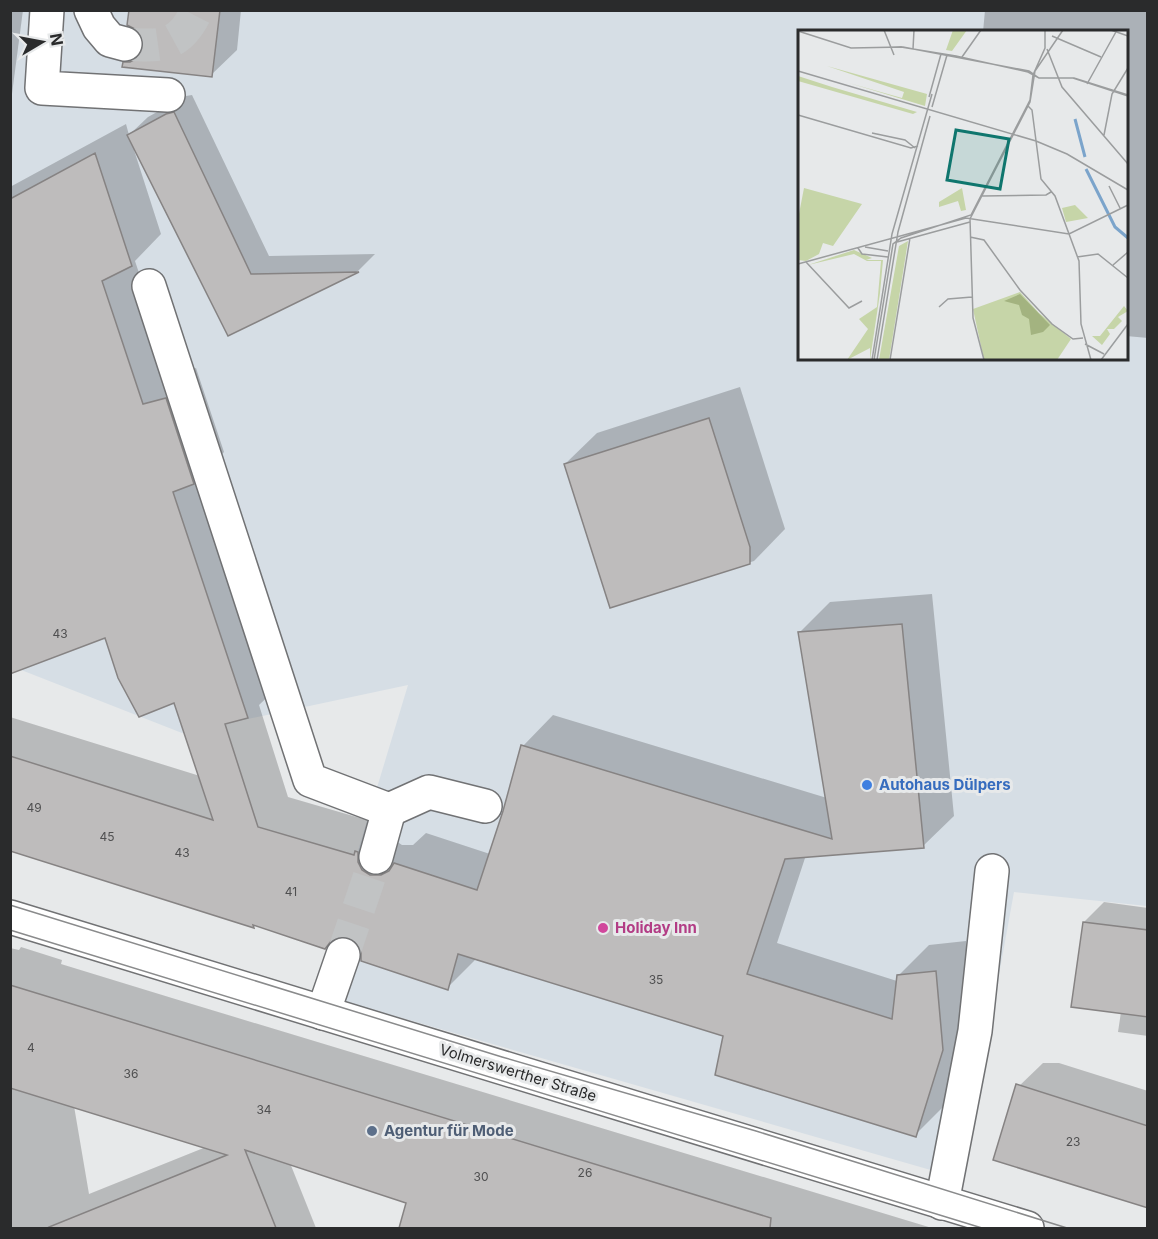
<svg xmlns="http://www.w3.org/2000/svg" width="1158" height="1239" viewBox="0 0 1158 1239" font-family="Inter,sans-serif">
<rect width="100%" height="100%" fill="#e7e9ea"/>
<path fill="#d6dee5" fill-rule="evenodd" d="M 10,11 L 1147,11 L 1147,906 L 1014,892 L 962,1179 L 315,993 L 408,685 L 182,733 L 11,666 ZM 800,32 L 1126,32 L 1126,358 L 800,358 Z"/>
<g fill="#0003" fill-rule="evenodd">
<polygon points="10,10 23,10 10,109"/>
<polygon points="130,10 241,10 237,50 211,75 124,63 145,42"/>
<polygon points="985,10 1148,10 1148,338 1126,336 1126,32 983,32"/>
<polygon points="192,95 269,256 375,254 358,271 240,328 136,149 134,150 161,234 135,261 173,375 196,368 224,452 206,470 278,687 259,705 288,797 384,825 393,839 402,845 413,845 426,833 490,854 523,746 553,715 827,798 800,632 830,602 932,594 954,816 923,846 806,855 777,943 897,981 898,976 929,945 966,941 974,1017 946,1104 915,1135 725,1035 477,958 447,988 363,952 359,942 349,936 335,937 325,947 256,925 253,927 10,848 10,717 200,776 175,701 106,636 10,672 10,187 126,124 129,135 148,117 186,96"/>
<polygon points="740,387 785,529 754,561 611,607 565,464 597,433"/>
<polygon points="1104,902 1148,908 1148,1036 1118,1032 1121,1012 1084,922"/>
<path d="M 21,947 L 62,960 L 61,964 L 172,998 L 932,1228 L 401,1228 L 408,1202 L 290,1163 L 316,1228 L 10,1228 L 10,948 L 19,950 ZM 74,1106 L 206,1147 L 89,1194 Z"/>
<polygon points="1043,1063 1059,1063 1148,1091 1148,1206 1015,1090"/>
</g>
<g fill="#bebcbc" stroke="#868383" stroke-width="1.5">
<polygon points="129,10 220,10 212,77 122,67 123,62 130,62 138,58 143,48 143,40 139,31 127,25"/>
<polygon points="174,112 251,274 359,272 228,336 127,135 166,114"/>
<polygon points="95,153 132,266 102,281 143,404 166,398 194,484 173,492 248,718 225,724 258,827 354,855 355,851 358,852 358,862 362,870 370,875 381,875 389,871 394,863 477,890 503,811 521,745 832,839 798,632 902,624 924,848 785,859 747,974 892,1019 897,975 936,971 943,1050 916,1137 715,1075 723,1036 458,954 448,990 361,961 361,952 357,943 349,937 340,937 331,941 325,949 253,925 254,928 10,851 10,756 213,820 174,703 139,717 118,678 105,638 10,674 10,199"/>
<polygon points="709,418 750,547 750,564 610,608 564,464"/>
<polygon points="1083,922 1148,930 1148,1017 1071,1007"/>
<polygon points="10,985 771,1218 770,1228 399,1228 406,1203 245,1150 276,1228 50,1228 49,1227 227,1155 10,1088"/>
<polygon points="1016,1084 1148,1126 1148,1208 993,1160"/>
</g>
<g fill="none" stroke-linecap="round" stroke-linejoin="round">
<g stroke="#c1c3c4" stroke-width="33" stroke-dasharray="33 16" stroke-linecap="butt">
<path d="M 125,44 C 161,47 180,47 197,10"/>
<polyline points="343,955 376,857"/>
</g>
<defs>
<g id="minor">
<polyline points="47,10 42,88 168,95"/>
<polyline points="91,10 99,27 110,40 125,44"/>
<polyline points="149,286 310,780 389,810 376,857"/>
<polyline points="389,810 429,792 485,806"/>
<polyline points="10,917 1027,1228"/>
<polyline points="323,1013 343,955"/>
<polyline points="942,1203 975,1031 992,871"/>
</g>
</defs>
<use href="#minor" stroke="#717274" stroke-width="36"/>
<use href="#minor" stroke="#fff" stroke-width="33"/>
<g stroke="#8a8b8c" stroke-width="1.5">
<polyline points="10,905 502,1057 756,1131 1067,1228"/>
<polyline points="10,930 982,1228"/>
</g>
</g>
<circle fill="#3f7fe0" stroke="#e7e9ea" stroke-width="2" cx="867" cy="785" r="6"/>
<circle fill="#d1479c" stroke="#e7e9ea" stroke-width="2" cx="603" cy="928" r="6"/>
<circle fill="#5c6f8a" stroke="#e7e9ea" stroke-width="2" cx="372" cy="1131" r="6"/>
<g text-anchor="middle" stroke-width="6" stroke-linejoin="round" paint-order="stroke">
<g font-size="12" fill="#4f4f50">
<text x="60" y="638">43</text>
<text x="34" y="812">49</text>
<text x="107" y="841">45</text>
<text x="182" y="857">43</text>
<text x="291" y="896">41</text>
<text x="656" y="984">35</text>
<text x="31" y="1052">4</text>
<text x="131" y="1078">36</text>
<text x="264" y="1114">34</text>
<text x="1073" y="1146">23</text>
<text x="585" y="1177">26</text>
<text x="481" y="1181">30</text>
</g>
<g font-size="15" font-weight="bold" fill="#366cbe" stroke="#e7e9ea" text-anchor="start">
<text x="879" y="790">Autohaus Dülpers</text>
</g>
<g font-size="15" font-weight="bold" fill="#b23c85" stroke="#e7e9ea" text-anchor="start">
<text x="615" y="933">Holiday Inn</text>
</g>
<g font-size="15" fill="#2a2b2c" stroke="#e7e9ea">
<text transform="translate(518 1073) rotate(17)" y="5">Volmerswerther Straße</text>
</g>
<g font-size="15" font-weight="bold" fill="#4e5e75" stroke="#e7e9ea" text-anchor="start">
<text x="384" y="1136">Agentur für Mode</text>
</g>
</g>
<g transform="translate(798 30)">
<rect width="330" height="330" fill="#e7e9ea"/>
<path d="M 155,0 L 169,0 L 154,21 L 148,20 ZM 29,36 L 129,64 L 127,76 L 51,53 L 104,68 L 106,62 ZM 0,46 L 34,57 L 119,82 L 115,84 L 0,51 ZM 6,158 L 64,174 L 35,216 L 25,213 L 21,224 L 8,231 L 0,230 L 0,189 ZM 164,158 L 168,180 L 163,181 L 160,171 L 141,177 L 141,172 ZM 277,175 L 290,188 L 268,192 L 264,178 ZM 110,211 L 91,330 L 81,330 L 101,216 ZM 56,220 L 74,228 L 68,230 L 85,230 L 82,263 L 72,330 L 72,318 L 49,330 L 70,299 L 61,289 L 79,277 L 83,231 L 69,231 L 56,224 L 10,235 ZM 222,262 L 241,283 L 273,309 L 259,330 L 186,330 L 175,279 ZM 326,276 L 330,281 L 320,287 L 324,291 L 316,299 L 309,299 L 312,304 L 304,315 L 294,306 L 302,306 Z" fill="#c6d5a8"/>
<path d="M 222,264 L 252,295 L 245,302 L 233,305 L 231,289 L 224,285 L 221,275 L 206,271 Z" fill="#a3b380"/>
<path fill="none" stroke="#7ba4cb" stroke-width="3" d="M 277,89 L 287,127M 288,139 L 317,197 L 330,208"/>
<path fill="none" stroke="#9b9d9e" stroke-width="1.5" d="M 86,0 L 96,25M 313,0 L 330,6M 0,1 L 53,18 L 103,17 L 158,26 L 230,42 L 241,48 L 275,48 L 330,66M 0,1 L 53,18 L 105,17 L 231,41 L 241,48 L 276,48 L 330,65M 254,6 L 303,27M 115,19 L 116,0M 249,19 L 264,57 L 330,134M 164,27 L 183,0M 0,41 L 238,111 L 269,124 L 330,160M 289,54 L 319,0M 131,67 L 143,24M 230,76 L 234,80 L 243,149 L 257,166 L 281,231 L 283,294 L 293,330M 134,77 L 149,25M 0,85 L 113,118 L 120,116M 74,103 L 107,110 L 117,118M 306,105 L 314,64 L 330,38M 311,156 L 322,178M 184,166 L 248,165 L 253,162M 172,207 L 186,210 L 222,260 L 254,294 L 275,309 L 285,308M 99,212 L 172,192M 67,217 L 90,221M 60,218 L 64,224 L 90,227M 279,227 L 300,224 L 330,248M 8,232 L 51,278 L 64,271M 0,234 L 168,188 L 271,204 L 330,175M 315,235 L 330,222M 141,277 L 150,269 L 174,267M 287,314 L 306,324M 74,330 L 94,204 L 134,64M 76,330 L 95,214 L 103,208 L 173,185 L 232,70 L 235,45 L 247,18 L 247,0M 79,330 L 100,202 L 132,86M 92,330 L 112,208M 186,330 L 175,288 L 172,189 L 232,72 L 237,41 L 265,0M 303,330 L 330,294"/>
<path fill="#0f766e" fill-opacity="0.15" stroke="#0f766e" stroke-width="3" d="M 158,100 L 211,109 L 202,159 L 149,150 Z"/>
<rect width="330" height="330" fill="none" stroke="#2a2b2c" stroke-width="3"/>
</g>
<rect width="1158" height="1239" fill="none" stroke="#2a2b2c" stroke-width="24"/>
<g transform="translate(42 42) rotate(80)" stroke="#e7e9ea" stroke-width="4.5" paint-order="stroke">
<path d="M0-4.5L10 22L0 15L-10 22Z" fill="#2a2b2c"/>
<text y="-9" font-size="16" font-weight="bold" text-anchor="middle" fill="#2a2b2c">N</text>
</g>
</svg>
